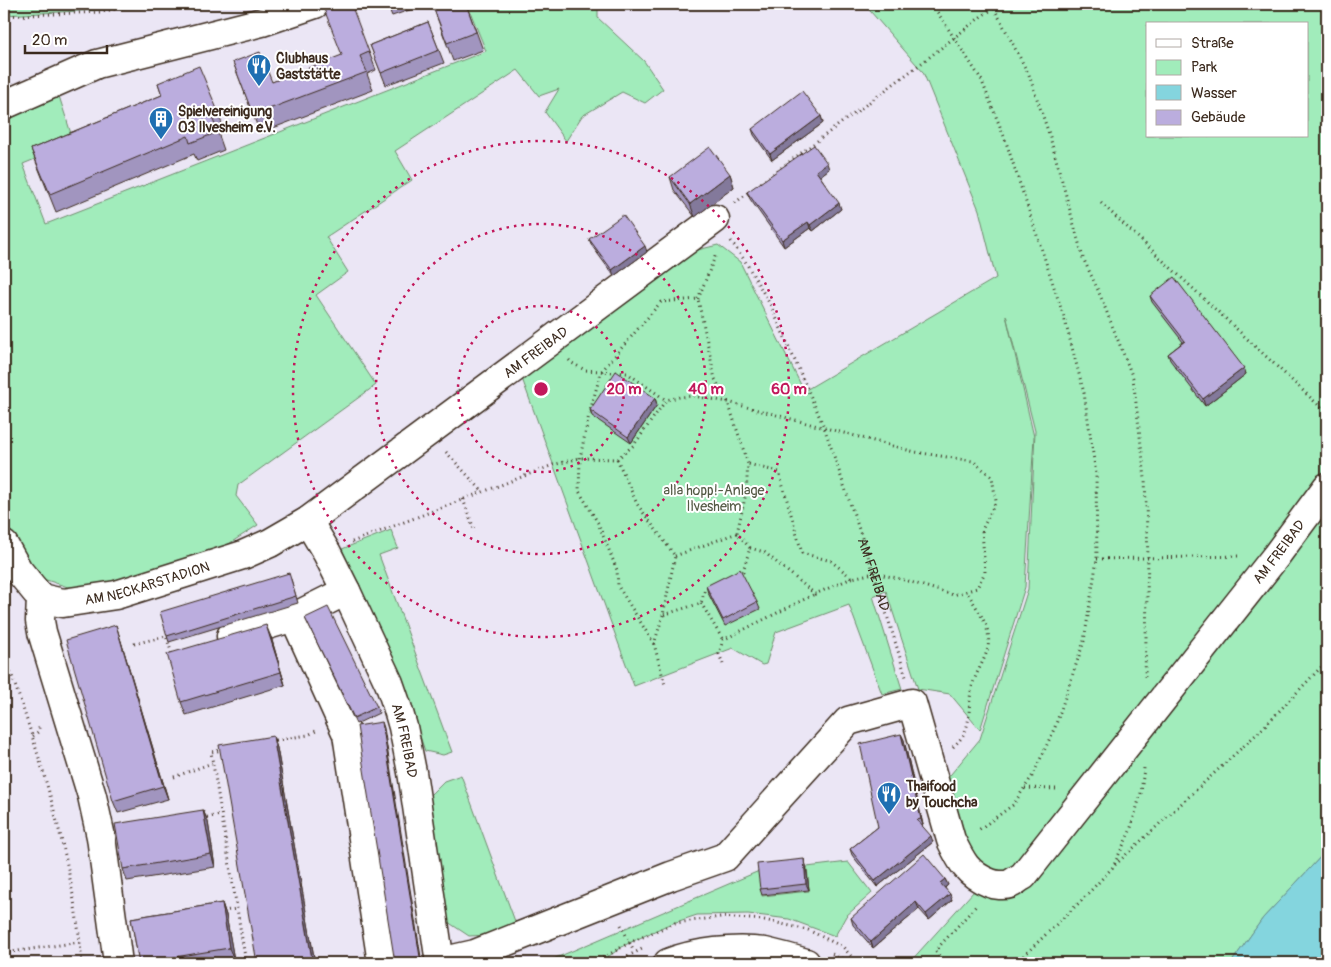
<svg xmlns="http://www.w3.org/2000/svg" width="1331" height="967" viewBox="0 0 1331 967" font-family="Pangolin,sans-serif">
<rect width="100%" height="100%" fill="#ebe6f5"/>
<filter id="ink" filterUnits="userSpaceOnUse"><feTurbulence type="fractalNoise" baseFrequency=".02" numOctaves="2"/><feDisplacementMap in="SourceGraphic" scale="10" xChannelSelector="R" yChannelSelector="G"/><feConvolveMatrix kernelMatrix="1 2 1 2 8 2 1 2 1" color-interpolation-filters="sRGB"/></filter>
<g filter="url(#ink)">
<g fill="#a1ecbb" stroke="#6e8b6c" fill-rule="evenodd">
<polygon points="4,4 209,4 4,15"/>
<polygon points="467,4 598,4 598,18 644,61 663,89 645,103 622,92 582,116 566,141 545,112 559,89 539,96 518,70 395,151 412,180 326,237 348,272 316,295 376,385 238,485 236,496 258,525 224,547 99,588 68,587 37,577 18,552 4,520 4,121 59,96 74,143 23,164 46,224 486,51"/>
<path d="M 864,4 L 1327,4 L 1327,850 L 1263,918 L 1231,963 L 909,963 L 993,870 L 969,854 L 946,780 L 980,739 L 1028,589 L 1035,431 L 1006,315 L 1034,437 L 1025,587 L 980,730 L 950,694 L 918,689 L 886,591 L 873,596 L 902,689 L 882,694 L 849,605 L 776,632 L 766,664 L 762,665 L 733,648 L 634,686 L 520,373 L 693,251 L 718,245 L 740,262 L 804,391 L 996,278 L 979,210 L 923,72 ZM 1147,24 L 1307,24 L 1307,136 L 1147,136 Z"/>
<polygon points="391,530 398,548 379,555 452,752 443,755 425,751 397,670 360,591 342,549"/>
<polygon points="461,775 516,924 488,935 469,936 448,922 427,798 444,781"/>
<polygon points="848,862 872,893 846,916 835,936 789,919 748,914 697,915 667,925 625,945 599,963 544,963 759,871 762,896 809,891 807,867"/>
</g>
<polygon fill="#84d5de" stroke="#679191" points="1327,850 1327,963 1231,963 1263,918"/>
<g fill="none" stroke-linecap="round" stroke-linejoin="round">
<defs>
<g id="minor">
<polyline points="4,105 97,64 262,22 315,4"/>
<path id="s2" d="M 308,521 L 327,553 L 346,591 L 389,683 L 397,706 L 403,727 L 412,772 L 440,963"/>
<path id="s3" d="M 4,545 L 18,570 L 41,598 L 63,603 L 116,595 L 243,555 L 270,543 L 308,521 L 715,219"/>
<polyline points="346,591 294,617 347,734 382,963"/>
<polyline points="41,598 40,621 42,632 92,796 101,837 118,963"/>
<polyline points="231,636 294,617"/>
<path id="s4" d="M 440,962 L 475,954 L 671,876 L 725,857 L 848,721 L 912,703 L 951,840 C 961,861 967,874 990,883 C 995,885 1004,886 1010,884 C 1014,882 1019,878 1023,876 L 1276,556 L 1327,487"/>
</g>
<path id="major" d="M 668,963 C 695,952 735,948 765,952 C 778,955 793,959 806,963"/>
</defs>
<use href="#minor" stroke="#3b2a1e" stroke-width="31"/>
<use href="#major" stroke="#3b2a1e" stroke-width="31"/>
<g stroke="#3b2a1e" stroke-width="3" stroke-dasharray="1 4" stroke-linecap="butt">
<polyline points="932,4 981,79 1005,139 1064,317 1084,393 1096,474 1097,559 1084,641 1055,727 1033,775 1013,805 977,831"/>
<polyline points="992,4 1029,75 1050,137 1083,258 1098,290 1133,378 1145,478 1148,557 1145,677"/>
<polyline points="4,16 100,12 139,4"/>
<polyline points="761,183 927,59 983,15 1002,4"/>
<polyline points="735,203 750,191"/>
<polyline points="1101,203 1327,413"/>
<path id="s1" d="M 731,241 L 745,261 L 771,306 L 824,427 L 874,573 L 906,677"/>
<polyline points="698,299 716,254"/>
<polyline points="569,360 572,363 585,370 627,373 666,400"/>
<polyline points="446,452 483,492"/>
<polyline points="617,459 637,504 675,556 663,615 701,603 705,589 709,588"/>
<polyline points="463,499 475,532"/>
<polyline points="352,542 553,465 580,458 617,459 634,445 666,400 680,397 694,396 728,402 915,452 973,461 992,477 996,501 982,530 985,572 977,588 953,595 901,579 874,573 852,578 831,561 802,553 779,472 748,464"/>
<polyline points="750,548 764,552 815,594 852,578"/>
<polyline points="675,556 737,533"/>
<polyline points="1097,559 1241,556"/>
<polyline points="701,603 723,640"/>
<polyline points="663,615 654,644 665,685"/>
<polyline points="4,634 13,631"/>
<polyline points="134,644 166,636 172,654"/>
<polyline points="654,644 618,586 617,570 598,523 579,491 580,458 589,415 601,372 661,302 698,299 715,379 728,402 748,464 746,493 737,533 750,548 743,571 739,573"/>
<path d="M 4,653 C 39,753 73,857 82,963"/>
<polyline points="723,664 719,654 723,640 815,594"/>
<polyline points="33,736 38,732 40,724"/>
<polyline points="271,741 308,735 316,731"/>
<path d="M 953,747 C 975,727 966,711 972,687 C 977,666 994,652 987,629 C 983,616 973,603 967,591"/>
<polyline points="223,750 211,752 246,963"/>
<polyline points="174,777 212,763"/>
<polyline points="1025,788 1056,789"/>
<polyline points="202,818 221,815"/>
<polyline points="1115,865 1261,730 1327,661"/>
<polyline points="223,911 237,909"/>
<polyline points="621,925 634,952"/>
<polyline points="4,953 80,942"/>
<polyline points="832,954 852,963"/>
<polyline points="594,963 629,943 675,923 721,917 764,920 808,930 843,947 857,963"/>
<polyline points="614,963 644,948"/>
<polyline points="946,963 935,951 976,906"/>
<polyline points="1016,963 1081,901 1113,867 1130,831 1141,793 1144,768"/>
</g>
<use href="#minor" stroke="#fff" stroke-width="28"/>
<use href="#major" stroke="#fff" stroke-width="28"/>
</g>
<g fill="#a195bf" stroke="#3b2a1e">
<polygon points="387,4 427,4 392,16"/>
<polygon points="432,4 466,4 483,50 453,61"/>
<polygon points="428,22 444,63 386,85 370,45"/>
<polygon points="369,52 376,70 367,74 373,90 260,133 233,62 272,82"/>
<polygon points="158,83 217,109 223,127 217,130 224,150 197,161 194,154 56,212 38,167 31,149 162,95"/>
<polygon points="821,116 823,123 772,160 754,135 752,129"/>
<polygon points="829,169 820,176 841,209 813,231 810,228 784,247 750,199 747,192"/>
<polygon points="730,174 734,187 695,217 674,190 670,177"/>
<polygon points="589,239 647,252 614,276 592,246"/>
<polygon points="1150,296 1244,368 1246,374 1205,406 1170,360 1168,354 1183,342 1152,302"/>
<polygon points="655,398 657,405 631,443 592,416 590,410"/>
<polygon points="291,579 298,603 169,642 167,636"/>
<polygon points="706,586 757,602 760,609 725,626 708,593"/>
<polygon points="305,618 377,707 379,713 356,724 308,624"/>
<polygon points="271,637 285,685 186,715 181,702"/>
<polygon points="120,638 168,799 118,813 113,801"/>
<polygon points="901,734 904,740 923,825 922,826 933,842 877,887 852,855 850,849 878,827"/>
<polygon points="273,736 277,748 315,963 257,963"/>
<polygon points="203,810 208,822 215,867 127,881 123,869"/>
<polygon points="806,865 809,890 762,895 760,889"/>
<polygon points="945,879 948,885 945,888 952,900 929,920 919,909 873,948 853,925 851,918"/>
<polygon points="222,903 226,915 234,960 214,963 139,963 131,918"/>
</g>
<g fill="#83799b" stroke="#3b2a1e">
<polygon points="821,116 823,123 772,160 770,154"/>
<polygon points="827,163 829,169 819,177 816,171"/>
<polygon points="730,174 734,187 695,217 690,204"/>
<polygon points="839,203 841,209 813,231 810,225"/>
<polygon points="808,222 810,228 784,247 782,240"/>
<polygon points="645,246 647,252 614,276 612,270"/>
<polygon points="1244,368 1246,374 1205,406 1203,399"/>
<polygon points="655,398 657,405 631,443 628,437"/>
<polygon points="116,625 120,638 168,799 163,786"/>
<polygon points="266,625 271,637 285,685 281,672"/>
<polygon points="382,722 384,728 422,963 421,963"/>
<polygon points="901,734 904,740 923,825 921,819"/>
<polygon points="273,736 277,748 315,963 314,963 312,959"/>
<polygon points="203,810 208,822 215,867 211,854"/>
<polygon points="931,836 933,842 877,887 875,881"/>
<polygon points="804,859 806,865 809,890 806,884"/>
<polygon points="945,879 948,885 943,889 940,883"/>
<polygon points="950,894 952,900 929,920 926,914"/>
<polygon points="916,902 919,909 873,948 871,942"/>
<polygon points="222,903 226,915 234,960 229,948"/>
</g>
<g fill="#bbadde" stroke="#3b2a1e">
<polygon points="322,4 351,4 369,52 360,56 367,72 253,115 233,62 260,52 272,82 342,55"/>
<polygon points="432,4 466,4 476,32 447,43"/>
<polygon points="428,22 439,50 381,73 370,45"/>
<polygon points="199,66 217,109 210,113 218,132 190,143 188,136 50,194 31,149 162,95 158,83"/>
<polygon points="802,91 821,116 770,154 752,129"/>
<polygon points="814,145 827,163 816,171 839,203 810,225 808,222 782,240 747,192"/>
<polygon points="710,147 730,174 690,204 670,177"/>
<polygon points="623,215 645,246 612,270 589,239"/>
<polygon points="1174,277 1244,368 1203,399 1168,354 1185,341 1150,296"/>
<polygon points="616,371 655,398 628,437 590,410"/>
<polygon points="740,569 757,602 723,620 706,586"/>
<polygon points="289,573 296,596 167,636 160,612"/>
<polygon points="328,607 377,707 354,718 305,618"/>
<polygon points="116,625 163,786 113,801 66,640"/>
<polygon points="266,625 281,672 181,702 167,654"/>
<polygon points="382,722 421,963 395,963 357,726"/>
<polygon points="901,734 921,819 917,820 931,836 875,881 850,849 878,827 860,744"/>
<polygon points="273,736 312,959 286,963 257,963 219,745"/>
<polygon points="203,810 211,854 123,869 115,824"/>
<polygon points="924,854 945,879 940,883 950,894 926,914 916,902 871,942 851,918"/>
<polygon points="804,859 806,884 760,889 757,864"/>
<polygon points="222,903 229,948 139,963 131,918"/>
</g>
</g>
<g fill="none" stroke="#c2185b" stroke-width="2.5" stroke-dasharray="2.5 5">
<circle cx="541" cy="389" r="83"/>
<circle cx="541" cy="389" r="165"/>
<circle cx="541" cy="389" r="248"/>
</g>
<defs>
<symbol id="restaurant-pin" viewBox="-11 -11 22 30"><path d="M0 17L-7.5 6A9.5 9.5 0 1 1 7.5 6Z" fill="#1f6fb2" stroke="#fff"/><path d="M-5-6h1v4h1v-4h1v4h1v-4h1v5L-1.5 .5V6h-2V.5L-5-1ZM5-6V6H3V1.5H1.5Q1.5-4 5-6Z" fill="#fff"/></symbol>
<symbol id="building-pin" viewBox="-11 -11 22 30"><path d="M0 17L-7.5 6A9.5 9.5 0 1 1 7.5 6Z" fill="#1f6fb2" stroke="#fff"/><path d="M-4-6H4V6H1V3H-1V6H-4ZM-2.5-4.3h1.7v1.8h-1.7ZM.8-4.3h1.7v1.8H.8ZM-2.5-1h1.7V.8h-1.7ZM.8-1h1.7V.8H.8Z" fill="#fff"/></symbol>
</defs>
<g fill-rule="evenodd">
<use href="#restaurant-pin" x="245" y="52" width="28" height="38"/>
<use href="#building-pin" x="147" y="105" width="28" height="38"/>
<use href="#restaurant-pin" x="875" y="780" width="28" height="38"/>
</g>
<g text-anchor="middle" stroke-width="4" stroke-linejoin="round" paint-order="stroke">
<g font-size="14" font-weight="bold" fill="#3b2a1e" stroke="#fff" text-anchor="start">
<text x="276" y="63">Clubhaus<tspan x="276" dy="16">Gaststätte</tspan></text>
<text x="178" y="116">Spielvereinigung<tspan x="178" dy="16">03 Ilvesheim e.V.</tspan></text>
<text x="906" y="791">Thaifood<tspan x="906" dy="16">by Touchcha</tspan></text>
</g>
<g font-size="14" fill="#3b2a1e" stroke="#fff">
<text dy="5" stroke="none"><textPath href="#s3" startOffset="631">AM FREIBAD</textPath></text>
<text dy="5" stroke="none"><textPath href="#s4" startOffset="1205">AM FREIBAD</textPath></text>
<text dy="5" stroke="none"><textPath href="#s1" startOffset="364">AM FREIBAD</textPath></text>
<text dy="5" stroke="none"><textPath href="#s3" startOffset="174">AM NECKARSTADION</textPath></text>
<text dy="5" stroke="none"><textPath href="#s2" startOffset="241">AM FREIBAD</textPath></text>
</g>
<g font-size="14" fill="#545a45" stroke="#fff">
<text x="714" y="495">alla hopp!-Anlage<tspan x="714" dy="16">Ilvesheim</tspan></text>
</g>
</g>
<circle cx="541" cy="389" r="8" fill="#c2185b" stroke="#fff" stroke-width="2.5"/>
<g font-size="15" text-anchor="middle" font-weight="bold" fill="#c2185b" stroke="#fff" stroke-width="4" stroke-linejoin="round" paint-order="stroke">
<text x="624" y="394">20 m</text>
<text x="706" y="394">40 m</text>
<text x="789" y="394">60 m</text>
</g>
<rect width="1331" height="967" fill="none" stroke="#fff" stroke-width="20"/>
<rect x="10" y="10" width="1311" height="947" fill="none" stroke="#3b2a1e" stroke-width="2" filter="url(#ink)"/>
<rect x="1146" y="22" width="162" height="115" fill="#ffffff" stroke="#b1aaa5"/>
<rect x="1156" y="39" width="25" height="8" fill="#ffffff" stroke="#b1aaa5"/>
<text x="1191" y="48" font-size="15" fill="#3b2a1e">Straße</text>
<rect x="1156" y="60" width="25" height="15" fill="#a1ecbb" stroke="#b1aaa5"/>
<text x="1191" y="72" font-size="15" fill="#3b2a1e">Park</text>
<rect x="1156" y="85" width="25" height="15" fill="#84d5de" stroke="#b1aaa5"/>
<text x="1191" y="98" font-size="15" fill="#3b2a1e">Wasser</text>
<rect x="1156" y="110" width="25" height="15" fill="#bbadde" stroke="#b1aaa5"/>
<text x="1191" y="122" font-size="15" fill="#3b2a1e">Gebäude</text>
<path d="M25 45v8h82v-8" fill="none" stroke="#3b2a1e" stroke-width="2.5"/>
<text x="32" y="45" font-size="15" fill="#3b2a1e" stroke="#ffffff" stroke-width="4" paint-order="stroke">20 m</text>
</svg>
